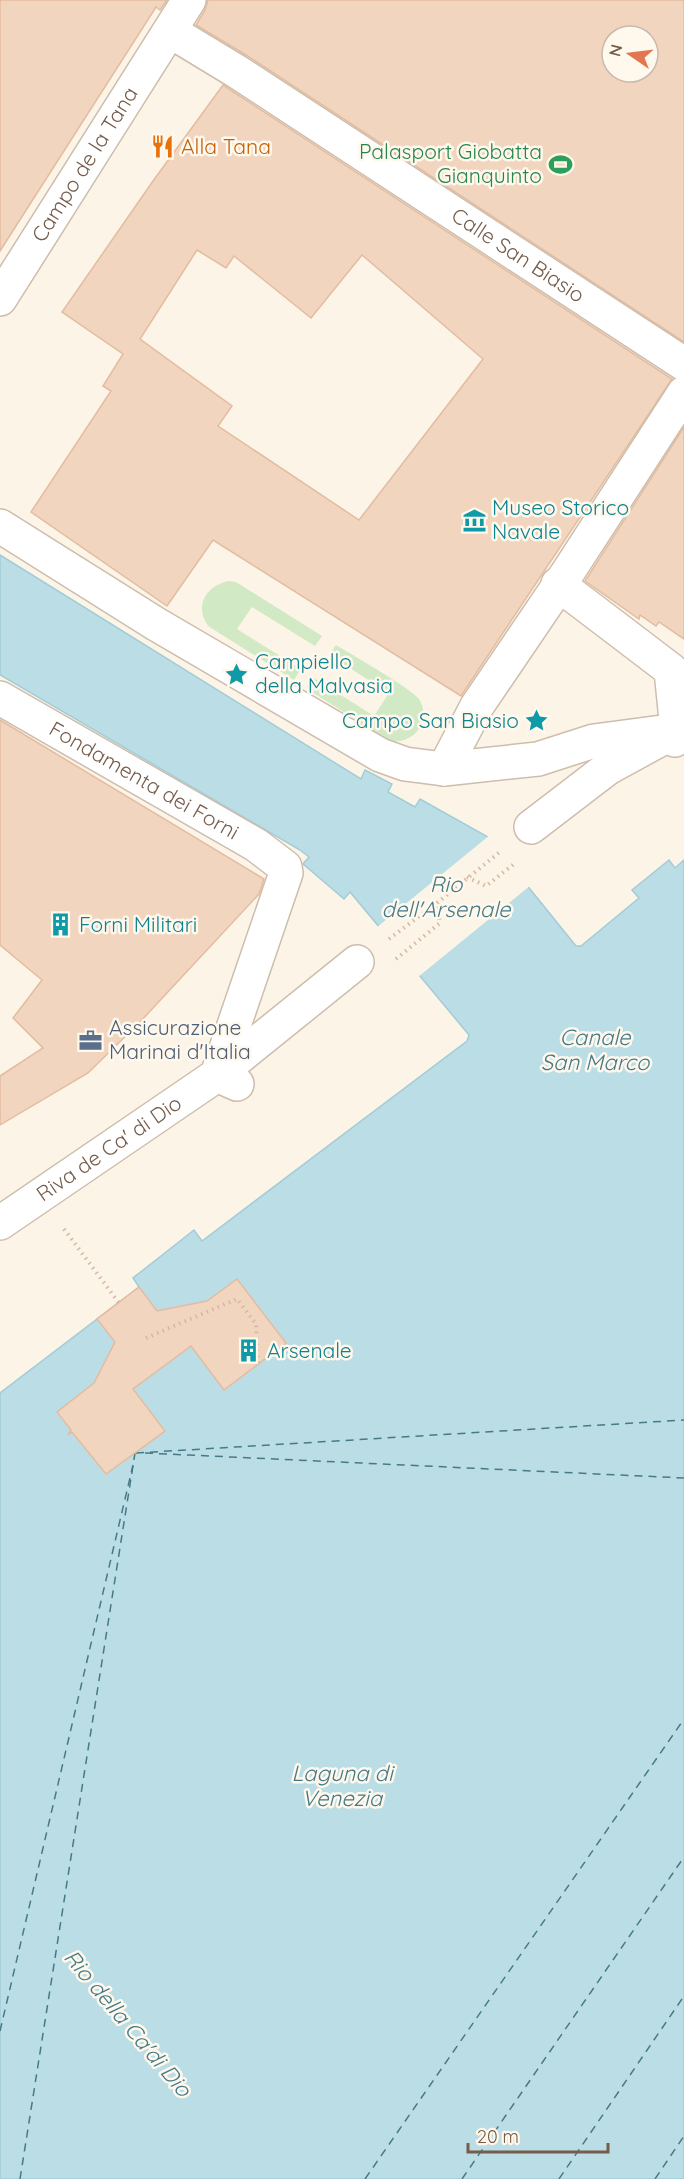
<svg xmlns="http://www.w3.org/2000/svg" width="684" height="2179" viewBox="0 0 684 2179" font-family="Quicksand,sans-serif">
<rect width="100%" height="100%" fill="#fcf5e7"/>
<g fill="#d2e9c5">
<path d="M 228,581 L 236,582 L 322,636 L 315,646 L 252,607 L 237,629 L 301,669 L 294,680 L 208,626 C 194,606 206,586 228,581 Z"/>
<path d="M 336,645 C 351,654 412,689 419,699 C 433,721 413,745 390,741 L 307,689 L 314,678 L 374,716 L 389,693 L 329,655 Z"/>
</g>
<polygon fill="#bbdde5" stroke="#a2ccd7" stroke-width="1.5" points="0,555 361,779 365,770 392,784 388,792 415,807 420,799 488,837 576,946 581,946 639,898 632,890 669,860 675,868 684,860 684,2179 0,2179 0,1393 139,1287 133,1278 194,1230 202,1241 467,1041 469,1035 350,892 344,899 303,864 309,857 300,850 0,675"/>
<polygon fill="#fcf5e7" points="490,835 531,885 418,977 376,928"/>
<g fill="none" stroke-linecap="round" stroke-linejoin="round">
<g stroke="#467a88" stroke-width="1.5" stroke-dasharray="8 6" stroke-linecap="butt">
<polyline points="136,1453 684,1420"/>
<polyline points="145,1453 684,1478"/>
<polyline points="0,2031 133,1465"/>
<polyline points="20,2179 135,1453"/>
<polyline points="365,2179 684,1719"/>
<polyline points="462,2179 684,1857"/>
<polyline points="559,2179 684,1996"/>
<polyline points="655,2179 684,2136"/>
</g>
</g>
<g fill="#f1d5bf" stroke="#e3bca0" stroke-width="1.5" fill-rule="evenodd">
<polygon points="0,0 167,0 160,10 156,7 0,251"/>
<path d="M 208,0 L 684,0 L 684,342 L 246,55 L 196,25 L 205,10 ZM 612,36 L 648,36 L 648,72 L 612,72 Z"/>
<path d="M 223,85 L 672,379 L 461,696 L 213,540 L 167,606 L 31,512 L 111,391 L 103,386 L 123,354 L 62,312 L 153,181 ZM 197,250 L 226,268 L 234,256 L 311,318 L 362,255 L 483,359 L 359,520 L 218,426 L 232,406 L 140,339 Z"/>
<polygon points="684,427 684,639 659,622 656,626 640,615 639,619 585,581"/>
<polygon points="0,720 264,879 259,894 140,1022 88,1073 0,1125 0,1076 43,1048 13,1018 42,980 0,945"/>
<polygon points="237,1279 286,1343 224,1390 191,1346 133,1389 165,1431 106,1474 72,1432 68,1435 71,1430 57,1412 94,1383 115,1342 97,1319 139,1287 157,1311 207,1301"/>
</g>
<g fill="none" stroke-linecap="round" stroke-linejoin="round">
<defs>
<g id="street">
<path id="s1" d="M 170,31 L 236,71 L 684,364"/>
<path id="s2" d="M 0,299 L 189,0"/>
<polyline points="0,526 156,624 380,755 405,764 444,769 538,759 594,741 677,730"/>
<polyline points="558,584 671,670 677,730 675,740"/>
<path id="s3" d="M 0,698 L 256,845 L 285,867 L 286,873 L 217,1075 L 237,1084"/>
<polyline points="444,769 477,706 568,572 684,393"/>
<polyline points="531,827 608,768 661,739"/>
<path id="s4" d="M 0,1223 L 217,1075 L 357,962"/>
</g>
</defs>
<use href="#street" stroke="#cdbdad" stroke-width="36"/>
<g stroke="#d6b8a2" stroke-width="4" stroke-dasharray="1.5 4.5" stroke-linecap="butt">
<polyline points="467,877 486,886 514,864"/>
<polyline points="389,939 437,903 501,851"/>
<polyline points="396,959 440,923 437,903"/>
<polyline points="64,1229 119,1303"/>
<polyline points="146,1338 237,1299 256,1324 258,1364"/>
</g>
<use href="#street" stroke="#fff" stroke-width="33"/>
</g>
<defs>
<symbol id="restaurant-bare" viewBox="-9 -9 18 18"><path d="M-5-6h1v4h1v-4h1v4h1v-4h1v5L-1.5 .5V6h-2V.5L-5-1ZM5-6V6H3V1.5H1.5Q1.5-4 5-6Z" fill="#e8710a" stroke="#fff8ed" stroke-width="2.5" paint-order="stroke"/></symbol>
<symbol id="stadium-bare" viewBox="-9 -9 18 18"><path d="M0-5a6.5 5 0 1 0 0 10a6.5 5 0 1 0 0-10ZM-3.5-1.8h7v3.6h-7Z" fill="#2e9e5b" stroke="#fff8ed" stroke-width="2.5" paint-order="stroke"/></symbol>
<symbol id="museum-bare" viewBox="-9 -9 18 18"><path d="M0-6L6-3V-2H-6V-3ZM-5-1h2V3h-2ZM-1-1h2V3h-2ZM3-1h2V3H3ZM-6 4H6V6H-6Z" fill="#0f9aa8" stroke="#fff8ed" stroke-width="2.5" paint-order="stroke"/></symbol>
<symbol id="sight-bare" viewBox="-9 -9 18 18"><path d="M0-6L1.8-2.2L6-1.7L2.9 1.2L3.7 5.4L0 3.3L-3.7 5.4L-2.9 1.2L-6-1.7L-1.8-2.2Z" fill="#0f9aa8" stroke="#fff8ed" stroke-width="2.5" paint-order="stroke"/></symbol>
<symbol id="building-bare" viewBox="-9 -9 18 18"><path d="M-4-6H4V6H1V3H-1V6H-4ZM-2.5-4.3h1.7v1.8h-1.7ZM.8-4.3h1.7v1.8H.8ZM-2.5-1h1.7V.8h-1.7ZM.8-1h1.7V.8H.8Z" fill="#0f9aa8" stroke="#fff8ed" stroke-width="2.5" paint-order="stroke"/></symbol>
<symbol id="office-bare" viewBox="-9 -9 18 18"><path d="M-6-3h4V-5.5h4V-3h4V5H-6ZM-1-4.5V-3h2v-1.5ZM-6 0V1H6V0Z" fill="#5c6f8a" stroke="#fff8ed" stroke-width="2.5" paint-order="stroke"/></symbol>
</defs>
<g fill-rule="evenodd">
<use href="#restaurant-bare" x="146" y="130" width="33" height="33"/>
<use href="#stadium-bare" x="544" y="148" width="33" height="33"/>
<use href="#museum-bare" x="458" y="504" width="33" height="33"/>
<use href="#sight-bare" x="220" y="658" width="33" height="33"/>
<use href="#sight-bare" x="520" y="704" width="33" height="33"/>
<use href="#building-bare" x="44" y="908" width="33" height="33"/>
<use href="#office-bare" x="74" y="1024" width="33" height="33"/>
<use href="#building-bare" x="232" y="1334" width="33" height="33"/>
</g>
<g text-anchor="middle" stroke-width="5" stroke-linejoin="round" paint-order="stroke">
<g font-size="21" fill="#c56008" stroke="#fff8ed" text-anchor="start">
<text x="181" y="154">Alla Tana</text>
</g>
<g font-size="21" fill="#27864d" stroke="#fff8ed" text-anchor="end">
<text x="542" y="159">Palasport Giobatta<tspan x="542" dy="24">Gianquinto</tspan></text>
</g>
<g font-size="21" fill="#755c4b" stroke="#fff8ed">
<text dy="7" stroke="none"><textPath href="#s2" startOffset="159">Campo de la Tana</textPath></text>
<text dy="7" stroke="none"><textPath href="#s1" startOffset="414">Calle San Biasio</textPath></text>
<text dy="7" stroke="none"><textPath href="#s3" startOffset="166">Fondamenta dei Forni</textPath></text>
<text dy="7" stroke="none"><textPath href="#s4" startOffset="132">Riva de Ca' di Dio</textPath></text>
</g>
<g font-size="21" fill="#0d838f" stroke="#fff8ed" text-anchor="start">
<text x="492" y="515">Museo Storico<tspan x="492" dy="24">Navale</tspan></text>
<text x="255" y="669">Campiello<tspan x="255" dy="24">della Malvasia</tspan></text>
<text x="519" y="728" text-anchor="end">Campo San Biasio</text>
<text x="79" y="932">Forni Militari</text>
<text x="267" y="1358">Arsenale</text>
</g>
<g font-size="21" fill="#4e5e75" stroke="#fff8ed" text-anchor="start">
<text x="109" y="1035">Assicurazione<tspan x="109" dy="24">Marinai d'Italia</tspan></text>
</g>
<g font-size="22" font-style="italic" fill="#467a88" stroke="#fff8ed">
<text x="446" y="892">Rio<tspan x="446" dy="25">dell'Arsenale</tspan></text>
<text x="595" y="1045">Canale<tspan x="595" dy="25">San Marco</tspan></text>
<text x="342" y="1781">Laguna di<tspan x="342" dy="25">Venezia</tspan></text>
<text transform="translate(128 2023) rotate(50)" y="8">Rio della Ca'di Dio</text>
</g>
</g>
<g transform="translate(630 54) rotate(284)"><circle r="28" fill="#fff8ed" stroke="#c8baac" stroke-width="1.5"/>
<path d="M0-4.5L10 22L0 15L-10 22Z" fill="#e2774f"/>
<text y="-9" font-size="16" font-weight="bold" text-anchor="middle" fill="#755c4b">N</text>
</g>
<path d="M468 2143v9h140v-9" fill="none" stroke="#755c4b" stroke-width="3"/>
<text x="477" y="2143" font-size="18" fill="#755c4b" stroke="#fff8ed" stroke-width="4.5" paint-order="stroke">20 m</text>
</svg>
